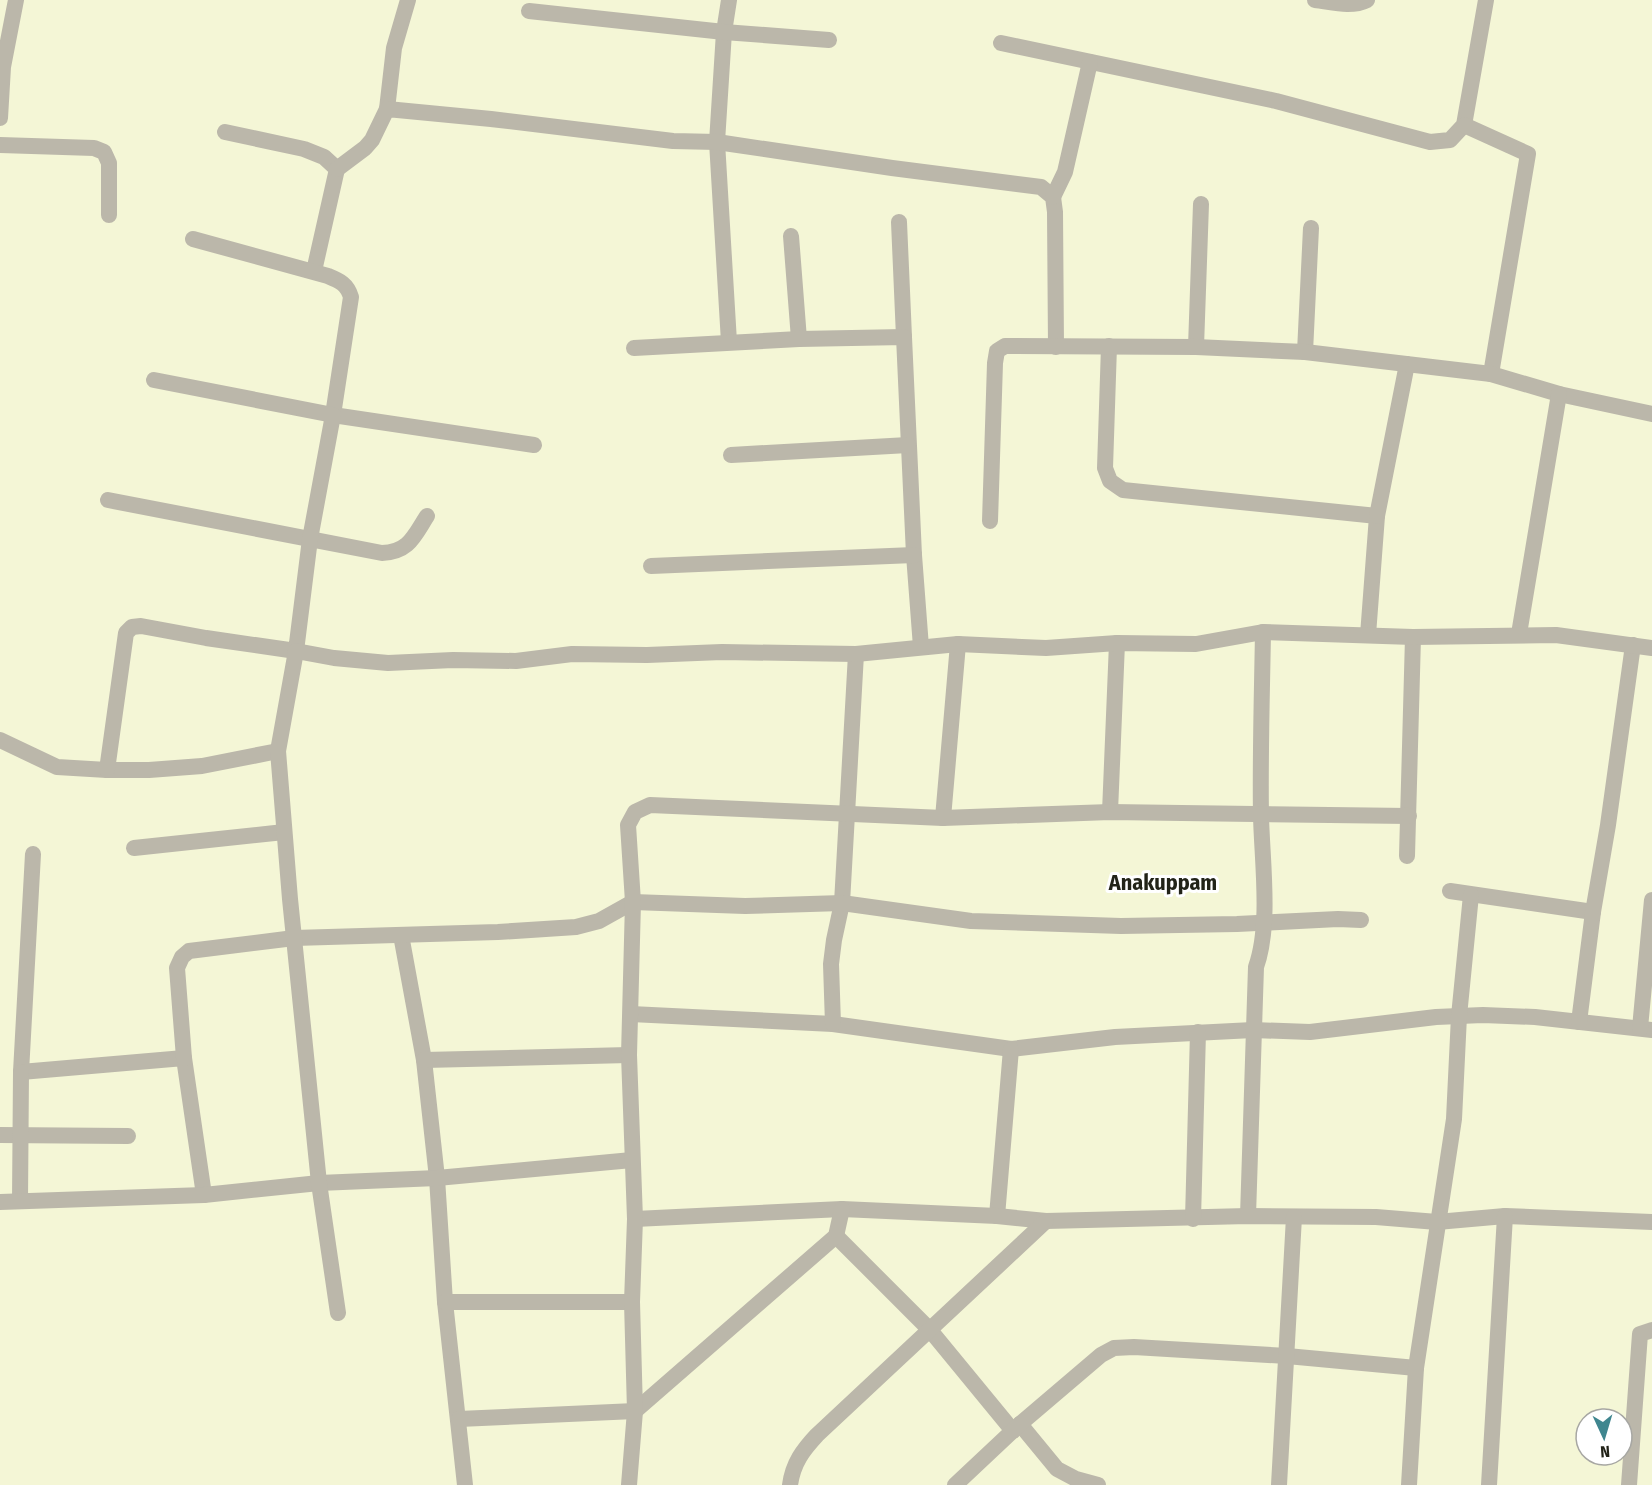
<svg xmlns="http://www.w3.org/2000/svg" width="1652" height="1485" viewBox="0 0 1652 1485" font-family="'Fira Sans Condensed',sans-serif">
<rect width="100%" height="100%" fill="#f4f6d6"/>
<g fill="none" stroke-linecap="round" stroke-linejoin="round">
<g stroke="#bbb7aa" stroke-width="16">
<polyline points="729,0 724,32 717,142 729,342"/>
<path d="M 1315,0 C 1332,2 1351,8 1367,0"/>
<polyline points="529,11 724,32 829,40"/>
<polyline points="1001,43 1276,101 1430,142 1450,140 1464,125 1486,0"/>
<polyline points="387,109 394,48 408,0"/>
<polyline points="0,118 3,67 16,0"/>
<polyline points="1464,125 1528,154 1491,374"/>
<polyline points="225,132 304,149 324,157 337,169 314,271"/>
<polyline points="0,145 94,148 104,152 109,163 109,215"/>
<polyline points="337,169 365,148 372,140 387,109 491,119 673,141 717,142 892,168 1041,187 1053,197 1055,212 1056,347"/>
<polyline points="1053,197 1065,172 1090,62"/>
<polyline points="899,222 904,337"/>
<polyline points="791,236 799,339"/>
<path d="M 193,239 L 328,276 C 340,281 347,284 351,297 L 333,415 L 534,445"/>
<polyline points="1109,346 1105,468 1110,481 1123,490 1377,516 1368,635"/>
<polyline points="1196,347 1201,204"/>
<polyline points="634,348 799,339 904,337 914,555 921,647"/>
<polyline points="1305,352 1311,228"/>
<polyline points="731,455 908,445"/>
<path d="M 108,500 L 382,553 C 409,552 414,536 427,516"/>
<polyline points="1377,516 1407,364"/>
<polyline points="990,521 995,363 997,351 1005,346 1196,347 1305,352 1491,374 1559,394 1652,414"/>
<polyline points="651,566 914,555"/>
<polyline points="1519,634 1559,394"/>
<polyline points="0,740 57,767 107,770 149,770 202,766 278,751"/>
<polyline points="107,770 126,633 132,627 141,626 206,638 296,651 310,539 333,415 154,380"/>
<polyline points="1110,812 1117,643"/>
<polyline points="943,818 958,644"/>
<polyline points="134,848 284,832"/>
<polyline points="33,854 21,1072 184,1058 204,1195"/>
<polyline points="1407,856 1413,637"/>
<polyline points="1450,891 1593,912"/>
<polyline points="401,935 424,1060 437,1178 445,1302 465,1485"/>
<polyline points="631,1014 833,1024 1011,1049 1115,1037 1253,1030 1310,1032 1436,1017 1483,1015 1535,1017 1652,1030"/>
<polyline points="1579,1022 1593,912 1608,825 1633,645"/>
<polyline points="833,1024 831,964 834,940 842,903 856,654"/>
<polyline points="1640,1028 1652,900"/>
<polyline points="184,1058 177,968 182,957 189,951 294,938 498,932 576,927 599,921 633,902 745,906 842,903 971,921 1121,926 1237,924 1338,919 1361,920"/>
<polyline points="424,1060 629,1055"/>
<polyline points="0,1135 128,1136"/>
<polyline points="20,1201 21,1072"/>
<polyline points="0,1202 204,1195 319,1183 437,1178 632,1160"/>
<polyline points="997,1216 1011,1049"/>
<path d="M 1248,1216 L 1256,967 C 1271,925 1262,861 1261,816 C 1260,755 1262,693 1263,632"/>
<polyline points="635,1219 842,1209 997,1216 1046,1221 1248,1216 1376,1217 1437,1222 1505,1216 1652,1222"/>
<polyline points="1193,1219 1198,1032"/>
<polyline points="836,1236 930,1330 1013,1431"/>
<polyline points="445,1302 632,1302"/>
<polyline points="338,1313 319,1183 290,899 278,751 296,651 334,658 388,663 453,660 516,661 572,654 647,655 722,652 856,654 958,644 1046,648 1117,643 1196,644 1263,632 1413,637 1556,635 1652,648"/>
<polyline points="459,1419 635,1411 836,1236 842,1209"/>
<polyline points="1020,1424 1057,1469 1076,1479 1098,1485"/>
<polyline points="629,1485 635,1411 632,1302 635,1219 629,1055 633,902 628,825 635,812 650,805 943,818 1110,812 1409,816"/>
<path d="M 790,1485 C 793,1463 803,1450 817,1435 L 1046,1221"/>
<polyline points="955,1485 1020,1424 1101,1355 1114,1348 1134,1347 1287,1356 1416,1368"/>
<polyline points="1279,1485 1294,1217"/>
<polyline points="1409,1485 1416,1368 1454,1119 1459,1016 1471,895"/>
<polyline points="1489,1485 1505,1216"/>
<polyline points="1629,1485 1640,1334 1652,1330"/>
</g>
</g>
<g text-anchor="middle" stroke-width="6" stroke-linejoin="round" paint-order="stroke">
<g font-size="22" font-weight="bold" fill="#222318" stroke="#fff">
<text x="1163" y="890">Anakuppam</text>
</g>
</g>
<g transform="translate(1604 1437) rotate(176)"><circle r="28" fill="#ffffff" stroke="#a7a7a3" stroke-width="1.5"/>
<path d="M0-4.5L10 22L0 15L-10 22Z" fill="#3f868f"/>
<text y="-9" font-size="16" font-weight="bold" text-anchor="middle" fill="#222318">N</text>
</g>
</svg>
